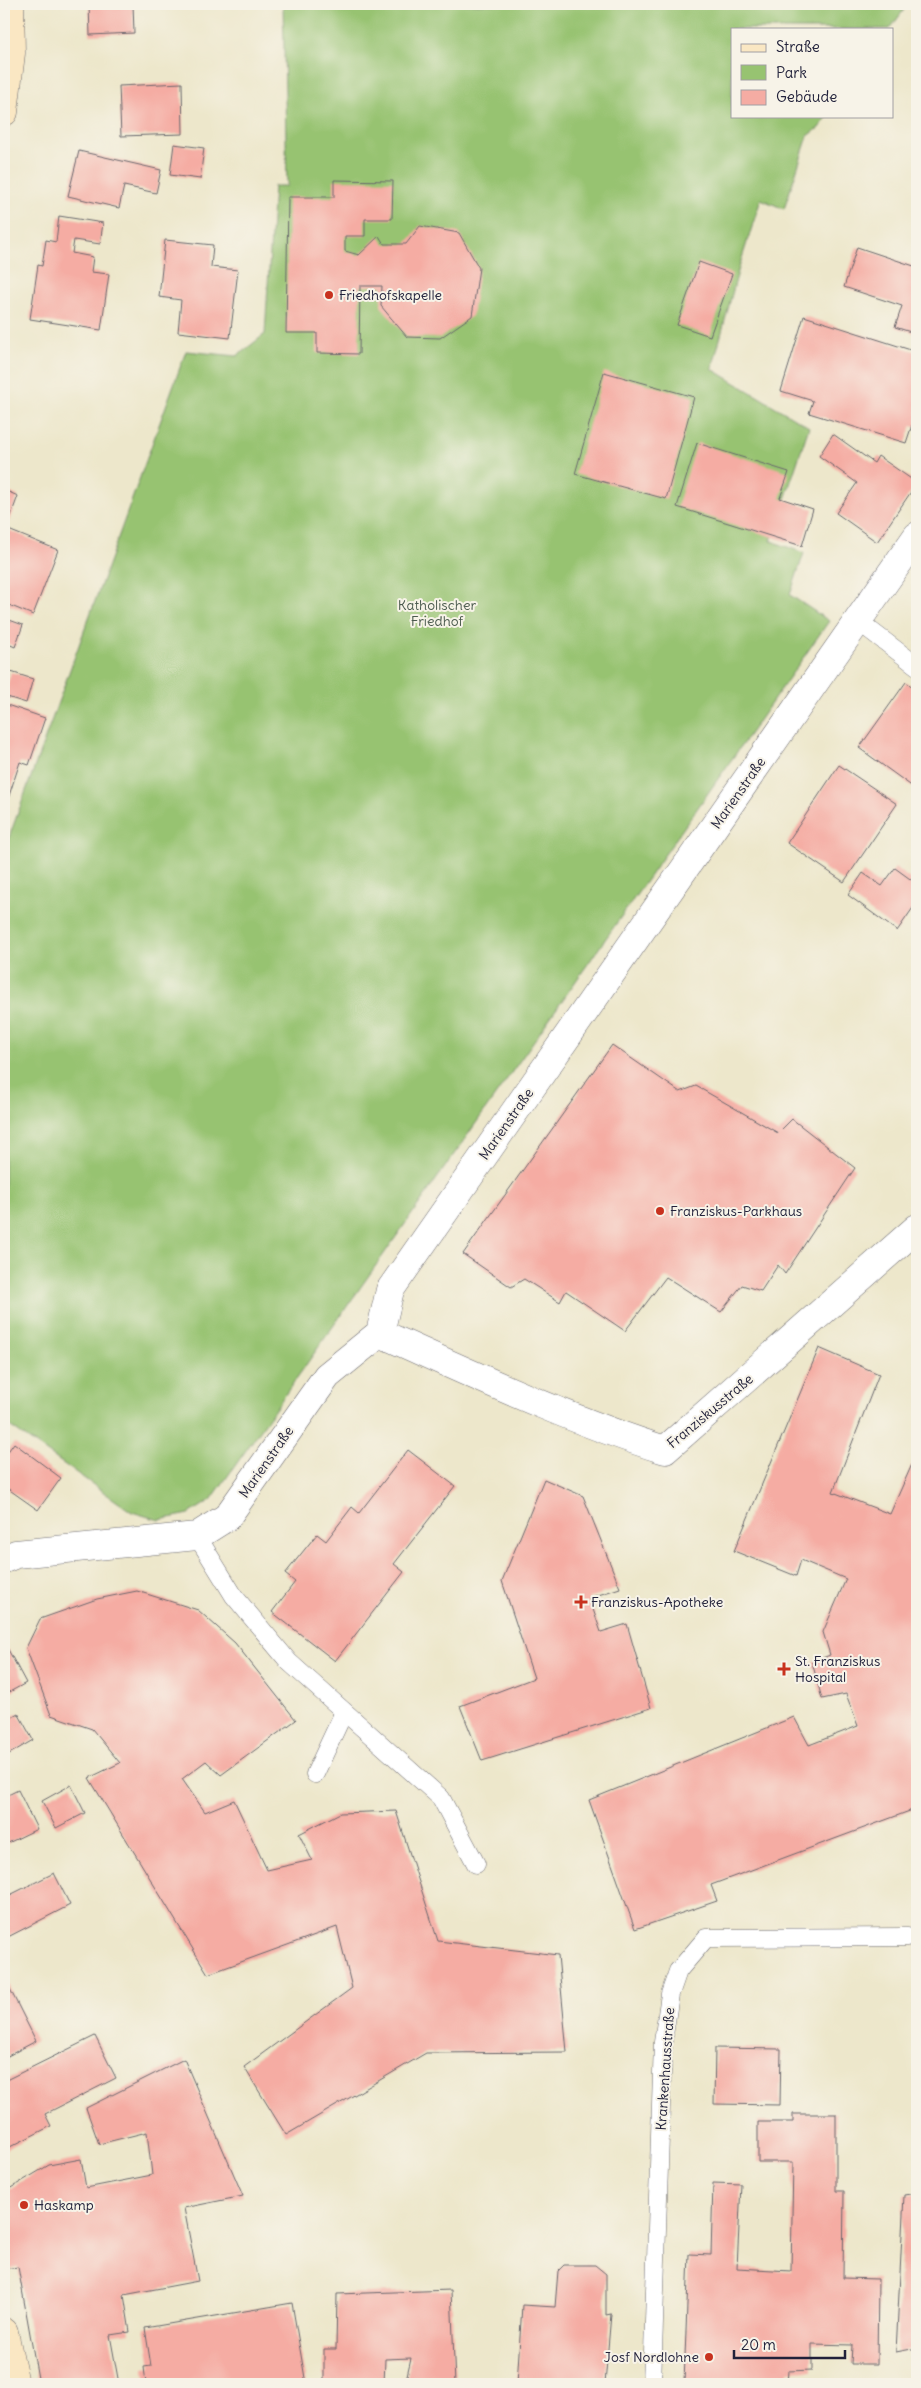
<svg xmlns="http://www.w3.org/2000/svg" width="921" height="2388" viewBox="0 0 921 2388" font-family="Delius,sans-serif">
<rect width="100%" height="100%" fill="#f7f3e8"/>
<filter id="ink" filterUnits="userSpaceOnUse"><feTurbulence type="fractalNoise" baseFrequency=".02" numOctaves="2"/><feDisplacementMap in="SourceGraphic" scale="10" xChannelSelector="R" yChannelSelector="G"/><feConvolveMatrix kernelMatrix="1 2 1 2 8 2 1 2 1" color-interpolation-filters="sRGB"/></filter>
<filter id="wash" filterUnits="userSpaceOnUse"><feTurbulence type="fractalNoise" baseFrequency=".0096" numOctaves="4" result="noise"/><feDisplacementMap in="SourceGraphic" scale="20" xChannelSelector="R" yChannelSelector="G"/><feGaussianBlur stdDeviation="1.12" result="paint"/><feColorMatrix in="noise" values="0 0 0 0 0 0 0 0 0 0 0 0 0 0 0 0 0 1.4 0 .05"/><feComposite in="paint" operator="in"/></filter>
<g filter="url(#wash)">
<rect width="100%" height="100%" fill="#ede7cb"/>
<polygon fill="#97c371" stroke="#5c7256" points="283,4 908,4 890,29 732,29 732,116 828,116 819,128 808,136 784,209 761,199 740,264 712,369 809,427 771,541 804,553 790,595 829,621 211,1500 189,1514 159,1520 132,1512 4,1422 4,851 186,351 237,356 265,334 274,186 287,186"/>
<g id="blocks">
<g fill="#f5aca3">
<polygon points="89,4 133,4 134,33 90,35"/>
<polygon points="182,83 183,134 121,136 119,86"/>
<polygon points="174,144 204,148 200,179 170,175"/>
<polygon points="79,151 161,170 156,193 124,186 119,208 68,196"/>
<polygon points="334,180 393,181 392,219 365,219 365,236 345,236 345,251 359,255 379,236 384,244 406,244 420,226 459,233 479,268 472,316 440,338 407,337 381,306 382,286 360,286 359,354 317,353 317,333 286,333 288,197 334,197"/>
<polygon points="59,216 103,223 100,244 74,240 72,253 93,257 91,272 109,274 101,330 30,319 38,265 42,266 46,240 56,242"/>
<polygon points="165,240 213,245 211,267 238,270 230,338 178,332 181,300 159,297"/>
<polygon points="857,247 917,267 917,334 895,327 902,306 844,287"/>
<polygon points="699,262 732,274 710,336 677,325"/>
<polygon points="804,316 917,352 917,427 912,425 906,443 809,413 813,401 781,391"/>
<polygon points="604,372 694,397 666,499 575,474"/>
<polygon points="833,434 874,463 878,456 917,483 877,542 836,513 857,483 819,456"/>
<polygon points="697,443 789,472 780,498 813,509 802,546 677,507"/>
<polygon points="4,490 18,496 6,529 58,550 33,615 4,603"/>
<polygon points="4,618 23,625 15,647 4,642"/>
<polygon points="11,672 33,679 26,703 4,696"/>
<polygon points="906,682 917,690 917,790 859,748"/>
<polygon points="7,705 45,718 29,765 20,762 4,811 4,713"/>
<polygon points="839,765 897,804 844,882 787,843"/>
<polygon points="895,868 917,884 917,902 897,931 848,895 863,873 882,886"/>
<polygon points="612,1045 680,1092 696,1086 778,1133 792,1119 855,1168 785,1274 778,1265 761,1291 742,1285 721,1312 666,1277 625,1331 566,1291 560,1302 524,1279 511,1287 463,1254"/>
<polygon points="819,1348 879,1374 833,1492 890,1514 917,1453 917,1813 915,1809 711,1885 717,1901 635,1929 589,1800 794,1717 809,1745 858,1726 846,1694 822,1699 812,1662 830,1655 823,1632 846,1579 801,1560 796,1576 734,1551"/>
<polygon points="14,1443 61,1478 38,1510 4,1486 4,1457"/>
<polygon points="408,1450 455,1486 394,1564 404,1572 335,1661 272,1612 295,1582 285,1574 317,1534 326,1541 352,1507 359,1513"/>
<polygon points="544,1479 583,1496 620,1588 589,1598 601,1632 627,1624 651,1708 482,1761 460,1706 534,1678 502,1581"/>
<polygon points="137,1591 198,1610 235,1643 296,1720 221,1775 206,1761 182,1779 205,1812 234,1800 267,1870 312,1860 299,1834 340,1813 396,1811 438,1941 558,1955 567,2052 426,2053 286,2135 244,2067 352,1988 337,1927 208,1974 89,1778 120,1763 92,1729 51,1715 26,1648 40,1619 97,1599"/>
<polygon points="4,1642 26,1683 4,1695"/>
<polygon points="18,1713 33,1740 4,1757 4,1721"/>
<polygon points="71,1785 85,1813 56,1828 42,1801"/>
<polygon points="18,1790 37,1829 4,1845 4,1797"/>
<polygon points="54,1873 70,1905 4,1939 4,1898"/>
<polygon points="5,1979 36,2041 4,2058 4,1980"/>
<polygon points="95,2036 116,2078 45,2114 51,2126 4,2150 4,2081"/>
<polygon points="715,2048 781,2049 780,2105 714,2104"/>
<polygon points="184,2059 243,2196 184,2208 198,2281 124,2295 130,2332 110,2335 119,2384 39,2384 18,2267 5,2269 4,2265 4,2211 7,2211 4,2192 49,2165 81,2159 86,2188 152,2175 147,2132 99,2144 86,2108"/>
<polygon points="793,2114 836,2114 836,2191 844,2191 843,2278 878,2279 877,2364 851,2364 852,2345 812,2344 812,2370 788,2371 787,2384 684,2383 689,2254 711,2255 713,2183 741,2184 737,2268 791,2271 793,2162 758,2162 758,2122 793,2122"/>
<polygon points="917,2193 917,2348 896,2352 904,2195"/>
<polygon points="564,2265 595,2265 606,2274 606,2315 611,2314 605,2384 517,2384 522,2305 555,2307 558,2271"/>
<polygon points="451,2290 455,2384 405,2384 411,2358 385,2359 384,2384 324,2384 324,2349 336,2349 337,2294"/>
<polygon points="292,2303 306,2384 146,2384 144,2367 151,2366 145,2328"/>
</g>
</g>
</g>
<g filter="url(#ink)">
<use href="#blocks" fill-opacity="0" stroke="#69676d" stroke-width="1"/>
<g fill="none" stroke-linecap="round" stroke-linejoin="round">
<defs>
<g id="lane">
<polyline points="858,621 917,666"/>
<polyline points="197,1536 234,1596 289,1662 441,1798 476,1864"/>
<polyline points="315,1774 344,1712"/>
<polyline points="652,2384 663,2042 670,1994 678,1971 706,1938 908,1937"/>
</g>
<g id="street">
<path d="M 380,1333 C 472,1374 569,1420 665,1450 L 917,1228"/>
<polyline points="4,1559 16,1554 197,1536 227,1517 327,1376 380,1333 390,1290 917,536"/>
</g>
<g id="secondary">
<polyline points="4,112 11,53 10,4"/>
<polyline points="4,2332 15,2384"/>
</g>
</defs>
<use href="#lane" stroke="#69676d" stroke-width="19"/>
<use href="#street" stroke="#69676d" stroke-width="29"/>
<use href="#secondary" stroke="#69676d" stroke-width="29"/>
<use href="#lane" stroke="#fff" stroke-width="18"/>
<use href="#street" stroke="#fff" stroke-width="28"/>
<use href="#secondary" stroke="#fae7c3" stroke-width="28"/>
</g>
</g>
<g fill="#c8321e" stroke="#f7f3e8" stroke-width="2">
<circle cx="329" cy="295" r="5"/>
<circle cx="660" cy="1211" r="5"/>
<path d="M578.5 1594.5h5v5h5v5h-5v5h-5v-5h-5v-5h5z"/>
<path d="M781.5 1661.5h5v5h5v5h-5v5h-5v-5h-5v-5h5z"/>
<circle cx="24" cy="2205" r="5"/>
<circle cx="709" cy="2357" r="5"/>
</g>
<g text-anchor="middle" stroke-width="4" stroke-linejoin="round" paint-order="stroke">
<g font-size="14" fill="#22223b" stroke="#f7f3e8" text-anchor="start">
<text x="339" y="300">Friedhofskapelle</text>
<text x="670" y="1216">Franziskus-Parkhaus</text>
<text x="591" y="1607">Franziskus-Apotheke</text>
<text x="795" y="1666">St. Franziskus<tspan x="795" dy="16">Hospital</tspan></text>
<text x="34" y="2210">Haskamp</text>
<text x="699" y="2362" text-anchor="end">Josf Nordlohne</text>
</g>
<g font-size="14" fill="#4b5a4e" stroke="#f7f3e8">
<text x="437" y="610">Katholischer<tspan x="437" dy="16">Friedhof</tspan></text>
</g>
<g font-size="14" fill="#22223b" stroke="#f7f3e8">
<text transform="translate(738 793) rotate(-55)" y="5">Marienstraße</text>
<text transform="translate(506 1124) rotate(-55)" y="5">Marienstraße</text>
<text transform="translate(710 1411) rotate(-40)" y="5">Franziskusstraße</text>
<text transform="translate(266 1462) rotate(-55)" y="5">Marienstraße</text>
<text transform="translate(665 2069) rotate(-86)" y="5">Krankenhausstraße</text>
</g>
</g>
<rect width="921" height="2388" fill="none" stroke="#f7f3e8" stroke-width="20"/>
<rect x="731" y="28" width="162" height="90" fill="#f7f3e8" stroke="#a29fa3"/>
<rect x="741" y="44" width="25" height="8" fill="#fae7c3" stroke="#a29fa3"/>
<text x="776" y="52" font-size="15" fill="#22223b">Straße</text>
<rect x="741" y="65" width="25" height="15" fill="#97c371" stroke="#a29fa3"/>
<text x="776" y="78" font-size="15" fill="#22223b">Park</text>
<rect x="741" y="90" width="25" height="15" fill="#f5aca3" stroke="#a29fa3"/>
<text x="776" y="102" font-size="15" fill="#22223b">Gebäude</text>
<path d="M734 2350v8h111v-8" fill="none" stroke="#22223b" stroke-width="2.5"/>
<text x="741" y="2350" font-size="15" fill="#22223b" stroke="#f7f3e8" stroke-width="4" paint-order="stroke">20 m</text>
</svg>
